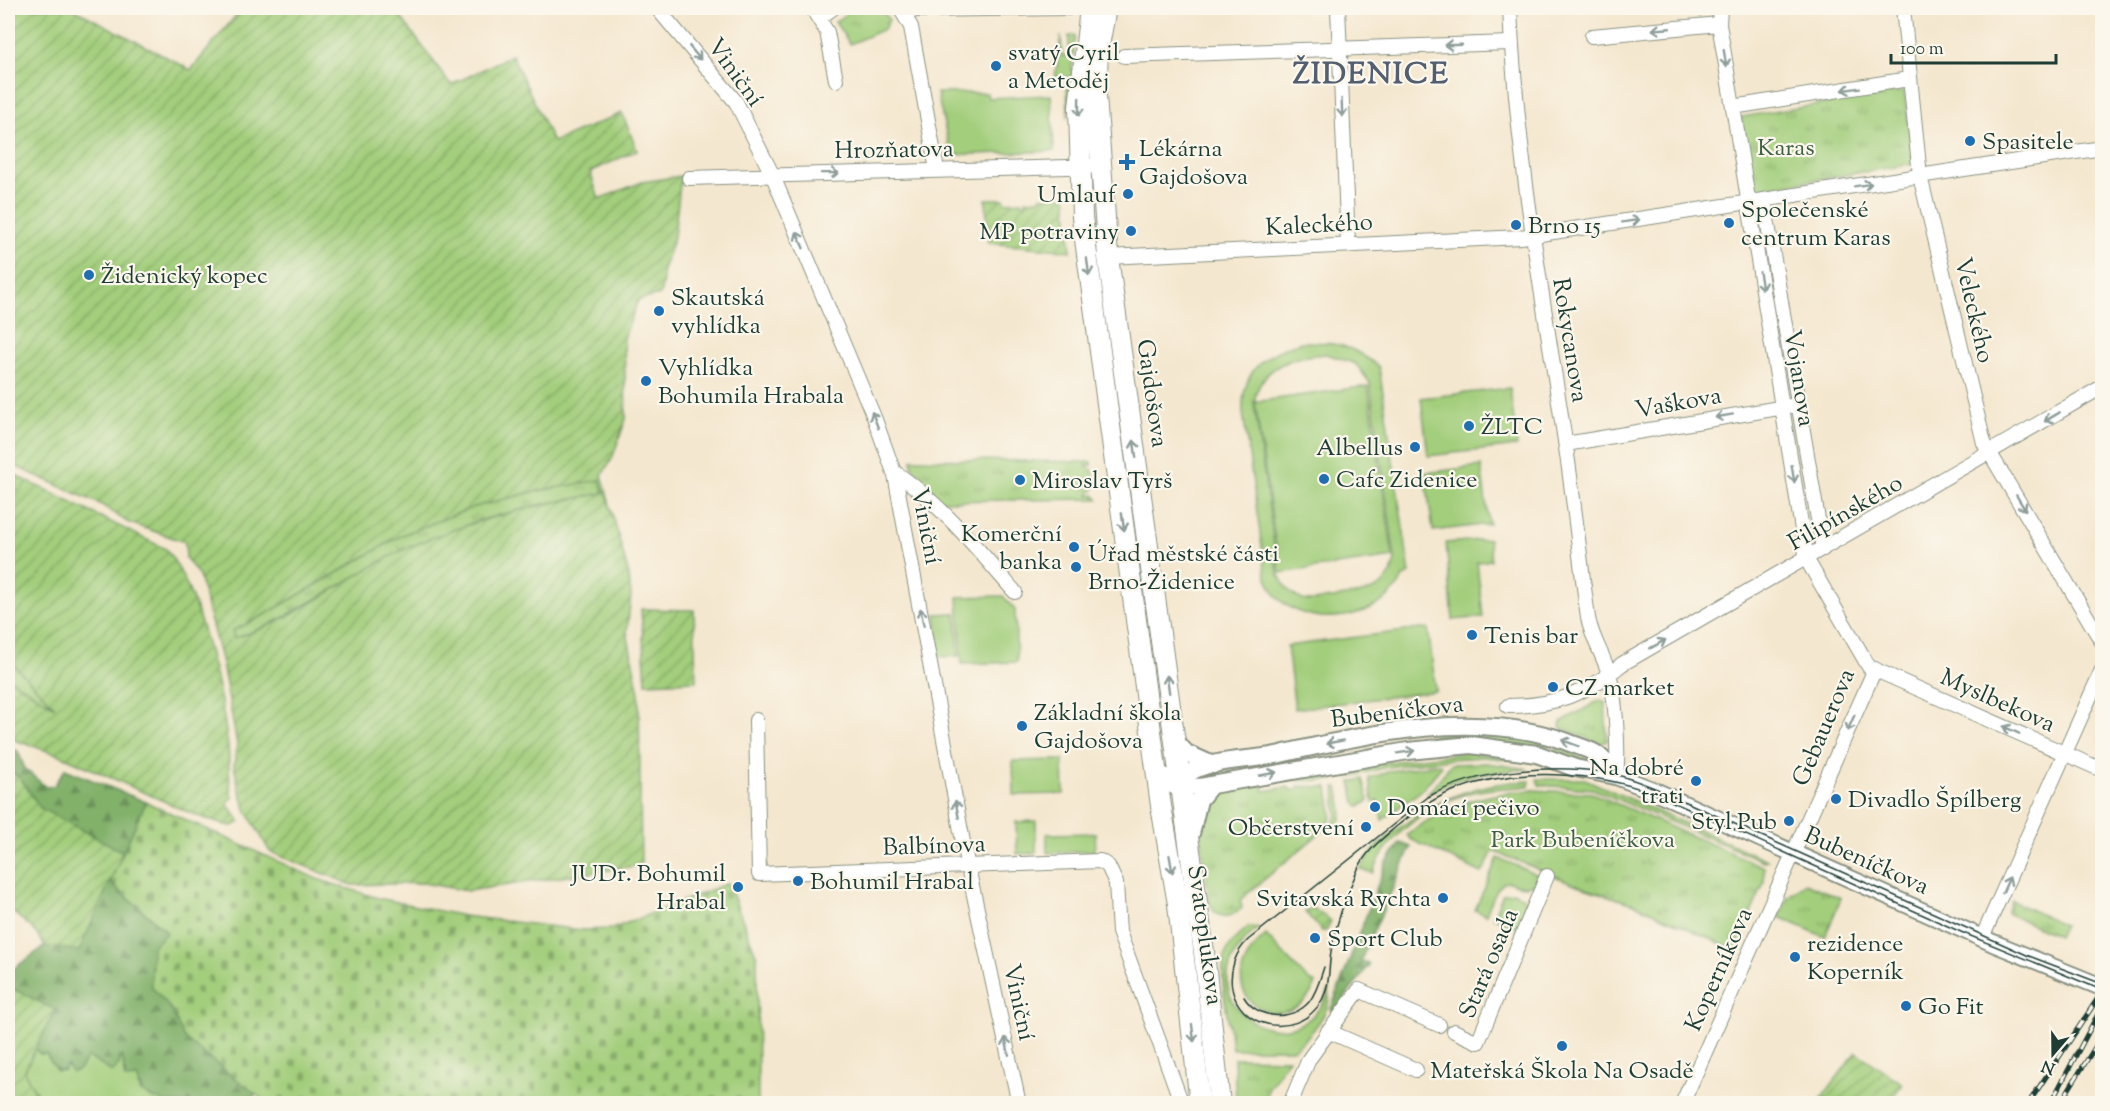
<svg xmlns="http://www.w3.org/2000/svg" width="2110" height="1111" viewBox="0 0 2110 1111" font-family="'Sorts Mill Goudy',serif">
<defs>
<pattern id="forest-firs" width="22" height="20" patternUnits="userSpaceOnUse" patternTransform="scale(1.5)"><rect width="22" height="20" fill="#82b16b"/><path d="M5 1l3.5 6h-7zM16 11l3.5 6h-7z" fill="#6a9159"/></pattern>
<pattern id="cemetery-stones" width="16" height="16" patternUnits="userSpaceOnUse" patternTransform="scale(1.5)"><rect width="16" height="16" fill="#a3ce7b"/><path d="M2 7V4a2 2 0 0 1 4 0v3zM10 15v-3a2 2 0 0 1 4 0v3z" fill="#84a866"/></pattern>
<pattern id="park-tufts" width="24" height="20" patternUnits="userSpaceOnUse" patternTransform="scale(1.5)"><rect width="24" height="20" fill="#a3ce7b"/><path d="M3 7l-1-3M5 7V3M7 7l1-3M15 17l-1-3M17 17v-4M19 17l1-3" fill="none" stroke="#84a866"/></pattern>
<pattern id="garden-furrows" width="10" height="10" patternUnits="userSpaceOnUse" patternTransform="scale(1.5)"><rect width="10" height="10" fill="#a3ce7b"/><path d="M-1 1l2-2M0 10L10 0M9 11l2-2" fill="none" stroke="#84a866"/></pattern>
</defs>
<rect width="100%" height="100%" fill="#fbf7ec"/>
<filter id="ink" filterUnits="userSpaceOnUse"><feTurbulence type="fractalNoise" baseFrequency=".0167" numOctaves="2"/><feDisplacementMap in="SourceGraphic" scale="12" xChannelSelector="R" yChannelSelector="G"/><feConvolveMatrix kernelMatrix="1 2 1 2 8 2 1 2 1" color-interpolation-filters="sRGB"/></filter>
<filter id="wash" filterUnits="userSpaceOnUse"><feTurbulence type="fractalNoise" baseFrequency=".008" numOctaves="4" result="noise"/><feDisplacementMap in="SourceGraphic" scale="24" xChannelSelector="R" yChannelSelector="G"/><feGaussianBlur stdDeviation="1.35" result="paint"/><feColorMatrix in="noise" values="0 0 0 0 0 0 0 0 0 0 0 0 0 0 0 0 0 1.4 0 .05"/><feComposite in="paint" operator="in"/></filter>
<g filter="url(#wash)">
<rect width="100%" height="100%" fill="#f4e7cf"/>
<g fill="#a3ce7b" stroke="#618658" stroke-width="1.5" fill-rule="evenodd">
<polygon points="1061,36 1062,56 1069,56 1069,36 1075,36 1068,118 1067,77 1055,77"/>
<polygon points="937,93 987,93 988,98 1051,95 1054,151 951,155"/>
<path d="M 1301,342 C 1337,342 1352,345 1379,367 L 1410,574 L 1403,577 C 1385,619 1311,631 1279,599 C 1272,592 1269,583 1266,575 L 1243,413 C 1241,371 1263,354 1301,342 ZM 1327,354 L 1356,364 L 1370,383 L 1395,558 C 1391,594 1360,594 1331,598 C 1322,599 1310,603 1303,600 C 1290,595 1284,586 1278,573 L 1254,403 C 1259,366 1294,355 1327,354 Z"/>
<polygon points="1368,386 1393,557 1280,573 1255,402"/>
<polygon points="1510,388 1517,446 1428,456 1421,398"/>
<polygon points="1481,466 1489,524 1433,531 1425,473"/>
<polygon points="1489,539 1491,560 1477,562 1483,617 1453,620 1446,543"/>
<polygon points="1003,596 1015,610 1017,662 962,664 958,597"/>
<polygon points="956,613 959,656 939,657 936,614"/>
<polygon points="1428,628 1436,691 1295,709 1287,646"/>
<polygon points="8,659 57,709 8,678"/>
<polygon points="1495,733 1549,744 1547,751 1366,750 1401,745 1438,734"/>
<polygon points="1557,747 1600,764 1601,767 1556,754"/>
<polygon points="1472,752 1541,763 1483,757 1450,759 1387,767 1349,777 1354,770 1365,765"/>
<polygon points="1307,759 1306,761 1192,781 1192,778"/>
<polygon points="1063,760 1064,794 1014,795 1013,761"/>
<path d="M 1487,763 L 1528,769 C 1492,773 1458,773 1427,795 L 1451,764 Z"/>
<polygon points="1440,764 1441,767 1422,790 1382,820 1378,801 1373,802 1369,778 1391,771"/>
<polygon points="1323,773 1333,780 1298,781 1306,775"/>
<polygon points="1363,779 1369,801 1359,806 1355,803 1351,782"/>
<polygon points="1537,779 1585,779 1767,860 1763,861 1593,789 1539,785"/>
<path d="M 1530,781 L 1529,786 C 1511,788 1492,788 1474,792 C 1434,801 1387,834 1373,873 L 1360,869 C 1369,852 1383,841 1398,829 C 1438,798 1479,782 1530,781 Z"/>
<path d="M 1335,787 L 1338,787 C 1342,805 1346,819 1332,834 L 1330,830 L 1337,816 Z"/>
<polygon points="1036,821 1036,853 1017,854 1016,822"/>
<polygon points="1096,833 1094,851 1047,853 1047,834"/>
<path d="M 1498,858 L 1543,877 L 1540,883 C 1506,896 1508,857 1486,915 L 1475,910 Z"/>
<polygon points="1513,892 1525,898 1529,908 1520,929 1493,917 1503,894"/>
<path d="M 1248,927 L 1258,928 C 1170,1002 1298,1076 1329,990 C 1333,1011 1309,1037 1294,1049 L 1232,1049 C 1230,1023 1218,980 1225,956 C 1228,944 1239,935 1248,927 Z"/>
<path d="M 1266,935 L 1307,979 L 1316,983 C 1290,1046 1198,996 1266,935 Z"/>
<polygon points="35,1049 40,1054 46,1053 57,1071 87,1057 103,1065 120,1061 120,1057 123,1057 124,1076 139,1078 138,1086 161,1099 163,1103 42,1103 24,1072"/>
</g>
<g fill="url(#forest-firs)" stroke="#507750" stroke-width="1.5">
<polygon points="8,747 18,751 25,769 46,787 54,786 65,769 146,802 123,852 40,808 21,779 8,770"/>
<polygon points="1400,843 1411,847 1361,960 1369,965 1334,1013 1331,1009 1386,863"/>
<path d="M 109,882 L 167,932 L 151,986 L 171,1009 L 184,1038 L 256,1094 L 249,1103 L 163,1103 L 161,1099 L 154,1099 L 140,1091 L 138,1078 L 125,1079 L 123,1057 L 120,1057 L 119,1065 L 112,1072 L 88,1057 C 80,1063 84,1071 72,1072 L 67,1065 L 64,1070 L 57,1071 L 46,1054 L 40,1054 L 35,1049 L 55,1010 L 8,986 L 8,973 L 45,946 L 79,951 Z"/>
</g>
<polygon fill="url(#cemetery-stones)" stroke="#618658" stroke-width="1.5" points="146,802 317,879 378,898 464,916 582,930 612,929 728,883 757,957 758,1103 267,1103 184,1038 171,1009 151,986 152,947 167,932 110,882"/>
<g fill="url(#park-tufts)" stroke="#618658" stroke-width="1.5">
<polygon points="854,8 880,8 889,20 884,29 850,44 835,22"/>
<polygon points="1904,91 1914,164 1752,190 1741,117"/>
<polygon points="912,459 1092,462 1092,465 1086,466 1093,471 1095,488 1089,495 1094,495 1098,499 939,501 912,466"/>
<polygon points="600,480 604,493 538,505 477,521 406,549 271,624 234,639 232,631 266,614 402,535 474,507 536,491"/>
<polygon points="1600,700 1605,703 1607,740 1601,744 1560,727 1561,722"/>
<path d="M 1247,784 L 1263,786 L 1264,791 L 1289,787 L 1290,790 L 1298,790 L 1298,786 L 1328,787 L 1332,815 L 1327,827 L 1240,900 L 1242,908 C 1233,916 1226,919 1215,913 L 1210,904 C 1207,879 1189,805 1215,791 C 1223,787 1237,786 1247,784 Z"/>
<path d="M 1533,790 L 1592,793 L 1764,867 L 1764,883 L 1735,950 L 1637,905 L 1587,889 L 1493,851 L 1482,873 L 1410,839 L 1407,835 C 1449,802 1480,795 1533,790 Z"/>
<polygon points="1805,883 1841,898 1825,937 1779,917 1788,897"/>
<polygon points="2012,901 2064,925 2058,936 2007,913"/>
<polygon points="1234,1058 1288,1059 1269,1088 1263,1103 1236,1103"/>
</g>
<g fill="url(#garden-furrows)" stroke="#618658" stroke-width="1.5" fill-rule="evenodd">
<path d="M 8,8 L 72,8 L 191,70 L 242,8 L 394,8 L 451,85 L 512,55 L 553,142 L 622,113 L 637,150 L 590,172 L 599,199 L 642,182 L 681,176 L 674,236 L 662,273 L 663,281 L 660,295 L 638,300 L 624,338 L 626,419 L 612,459 L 602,475 L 628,572 L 631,595 L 627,632 L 639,693 L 641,865 L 468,891 L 423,883 L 352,885 L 270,852 L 246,810 L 238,785 L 234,765 L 237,744 L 222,663 L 199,576 L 186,558 L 185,542 L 127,522 L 100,504 L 8,463 ZM 600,480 L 604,493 C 536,505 470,520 407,548 C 348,575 297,621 234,638 L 232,631 L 266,614 L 402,535 L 474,507 L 536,491 Z"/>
<polygon points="1066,195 1071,251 988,243 986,199 1004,199 1005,202 1022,201 1023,204 1026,204 1026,200 1040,199 1040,197"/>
<path d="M 15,475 L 166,549 C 199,591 222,693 228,747 C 230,764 228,781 232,798 L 227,803 L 240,822 L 233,826 L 226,825 L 195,815 L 60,755 L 8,738 L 8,678 L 55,707 L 8,659 L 8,490 Z"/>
<polygon points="641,609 694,610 696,681 646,683"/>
<polygon points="8,770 21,779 40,808 123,852 79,951 45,946 33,929 8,908"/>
<polygon points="1313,908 1331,921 1326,931 1322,931 1305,912"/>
<polygon points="8,986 55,1010 24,1072 42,1103 8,1103"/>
<polygon points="1856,1052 1903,1084 1890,1102 1818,1103"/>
</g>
</g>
<g filter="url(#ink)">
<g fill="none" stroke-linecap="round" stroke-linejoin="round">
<defs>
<g id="minor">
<polyline points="657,8 736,102 772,174 874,417 895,475 966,858 1019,1104"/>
<polyline points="812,8 827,32 836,80"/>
<polyline points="900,8 911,27 937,170"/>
<polyline points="1338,8 1348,245"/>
<path d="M 1510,8 C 1516,154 1543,297 1565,441 C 1574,500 1580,559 1588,618 C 1592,639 1603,654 1609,674 C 1616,698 1619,752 1616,776"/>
<polyline points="1720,8 1719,24 1733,107"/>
<polyline points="1903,8 1920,176 1984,443 2102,642"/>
<polyline points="905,13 916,10 1068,8"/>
<polyline points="819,18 833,8"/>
<polyline points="1592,36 1719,24"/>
<polyline points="1124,56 1511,43"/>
<polyline points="1909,79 1733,107 1807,560 1869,667 2102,770"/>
<polyline points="689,178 1100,166"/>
<polyline points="1764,201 1823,549"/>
<polyline points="1108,257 1521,237 2102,148"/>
<polyline points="1566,444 1791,406"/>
<path d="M 895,475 L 899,475 C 944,507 979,551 1015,592"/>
<path d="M 1508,706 C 1554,706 1587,694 1622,664 L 2102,387"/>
<polyline points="756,720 759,874 1100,861 1108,866 1116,883 1119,932 1182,1104"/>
<polyline points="1982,938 2102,670"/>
<polyline points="1328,1031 1416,1070"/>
<polyline points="1454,1031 1478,1042 1547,876"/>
<polyline points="1290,1104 1309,1059 1359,990 1439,1025"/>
<polyline points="1682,1104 1875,669"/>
</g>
<g id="tertiary">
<polyline points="1176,742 1186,753 1213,765"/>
<polyline points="1159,774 1188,786 1200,787 1408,751 1471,745 1537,754 1575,768 1616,776 1655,791 1993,943 2099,986"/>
<path d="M 1174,786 C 1195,757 1245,762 1276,755 C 1369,734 1472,709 1565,741 C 1574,745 1586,748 1595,753 C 1604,758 1610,768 1616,776"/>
<polyline points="1191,834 1199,800 1211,785"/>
</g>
<g id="primary">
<polyline points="1090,8 1079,107 1082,217 1161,806 1178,904 1200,1104"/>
<polyline points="1106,8 1098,51 1096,96 1108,257 1204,952 1220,1104"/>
</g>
</defs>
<use href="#minor" stroke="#8a9282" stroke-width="16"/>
<use href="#tertiary" stroke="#8a9282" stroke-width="20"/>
<use href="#primary" stroke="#8a9282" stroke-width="22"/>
<use href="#minor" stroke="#fff" stroke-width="14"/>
<use href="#tertiary" stroke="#fff" stroke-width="16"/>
<use href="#primary" stroke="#fff" stroke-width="20"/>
<g stroke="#1f3d34" stroke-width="1.5">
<path d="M 2097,988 L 1961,932 L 1655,794 C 1595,771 1515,767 1455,790 C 1433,798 1415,812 1397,826 C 1382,839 1366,851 1358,869 C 1347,893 1337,921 1332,946 C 1328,964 1331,984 1322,1000 C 1310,1022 1284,1031 1260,1022 C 1225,1008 1223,964 1248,940 L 1428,797 C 1476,769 1555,764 1609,773 C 1625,776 1642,783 1657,789 L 2029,956 L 2100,983"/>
<path d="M 1244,997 C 1257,1019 1291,1022 1309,1002 C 1317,992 1320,979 1324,967"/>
</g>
<defs>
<g id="rail">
<polyline points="2054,1097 2099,1012"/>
<polyline points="2064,1097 2102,1036"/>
<polyline points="2028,1104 2102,992"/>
</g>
</defs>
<use href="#rail" stroke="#1f3d34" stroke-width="5"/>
<use href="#rail" stroke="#fbf7ec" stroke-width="3" stroke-dasharray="9" stroke-linecap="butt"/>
</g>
<defs><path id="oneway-shaft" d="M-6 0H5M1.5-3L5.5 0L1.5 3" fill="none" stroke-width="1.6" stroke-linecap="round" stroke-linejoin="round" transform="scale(1.5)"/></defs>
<g stroke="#8f9e9a">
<use href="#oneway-shaft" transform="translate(1661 29) rotate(175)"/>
<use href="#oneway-shaft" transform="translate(1453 45) rotate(178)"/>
<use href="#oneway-shaft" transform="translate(695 53) rotate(50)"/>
<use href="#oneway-shaft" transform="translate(1725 58) rotate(81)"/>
<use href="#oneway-shaft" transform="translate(1851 89) rotate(171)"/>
<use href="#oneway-shaft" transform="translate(1079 107) rotate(91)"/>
<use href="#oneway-shaft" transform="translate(1342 108) rotate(87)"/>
<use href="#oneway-shaft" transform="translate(830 173) rotate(-1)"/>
<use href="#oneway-shaft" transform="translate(1863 185) rotate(-9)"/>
<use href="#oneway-shaft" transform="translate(1631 221) rotate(-9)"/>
<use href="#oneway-shaft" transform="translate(800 240) rotate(-113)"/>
<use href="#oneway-shaft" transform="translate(1088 267) rotate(82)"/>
<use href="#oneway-shaft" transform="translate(1761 281) rotate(81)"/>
<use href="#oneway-shaft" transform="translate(1724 416) rotate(170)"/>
<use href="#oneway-shaft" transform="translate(2052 417) rotate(149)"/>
<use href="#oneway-shaft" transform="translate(875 420) rotate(-111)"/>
<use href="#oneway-shaft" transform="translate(1135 449) rotate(-98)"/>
<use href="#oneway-shaft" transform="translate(1793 474) rotate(81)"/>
<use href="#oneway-shaft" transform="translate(2021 503) rotate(59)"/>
<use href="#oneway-shaft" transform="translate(1123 522) rotate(82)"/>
<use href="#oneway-shaft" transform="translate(922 617) rotate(-101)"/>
<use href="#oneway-shaft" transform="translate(1658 644) rotate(-29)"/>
<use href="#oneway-shaft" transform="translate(1168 684) rotate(-98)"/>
<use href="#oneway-shaft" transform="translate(1851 723) rotate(114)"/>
<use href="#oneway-shaft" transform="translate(2011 730) rotate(-156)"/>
<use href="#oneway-shaft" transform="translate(1335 742) rotate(170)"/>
<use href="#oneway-shaft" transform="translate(1570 743) rotate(-160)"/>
<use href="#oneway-shaft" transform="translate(1406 752) rotate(-9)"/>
<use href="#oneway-shaft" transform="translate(1268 774) rotate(-11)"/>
<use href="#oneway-shaft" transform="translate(957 809) rotate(-101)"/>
<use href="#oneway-shaft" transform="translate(1171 864) rotate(80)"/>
<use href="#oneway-shaft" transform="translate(2006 885) rotate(-66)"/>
<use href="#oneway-shaft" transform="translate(1193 1033) rotate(83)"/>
<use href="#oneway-shaft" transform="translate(1007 1046) rotate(-102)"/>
</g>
</g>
<g fill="#1f6fb2" stroke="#fbf7ec" stroke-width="2">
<circle cx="996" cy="66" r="6"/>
<circle cx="1970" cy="141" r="6"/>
<path d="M1124 153h6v6h6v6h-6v6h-6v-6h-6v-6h6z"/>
<circle cx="1128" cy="194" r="6"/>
<circle cx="1729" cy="223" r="6"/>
<circle cx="1516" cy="225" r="6"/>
<circle cx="1131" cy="231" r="6"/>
<circle cx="89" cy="275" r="6"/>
<circle cx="659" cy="311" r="6"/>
<circle cx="646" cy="381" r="6"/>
<circle cx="1469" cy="426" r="6"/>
<circle cx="1415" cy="447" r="6"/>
<circle cx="1324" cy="479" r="6"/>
<circle cx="1020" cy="480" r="6"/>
<circle cx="1074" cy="547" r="6"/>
<circle cx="1076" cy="567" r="6"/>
<circle cx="1472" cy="635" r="6"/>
<circle cx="1553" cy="687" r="6"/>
<circle cx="1022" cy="726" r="6"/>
<circle cx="1696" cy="781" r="6"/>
<circle cx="1836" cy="799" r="6"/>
<circle cx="1375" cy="807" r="6"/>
<circle cx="1789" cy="821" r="6"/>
<circle cx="1366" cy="827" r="6"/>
<circle cx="798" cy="881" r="6"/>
<circle cx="738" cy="887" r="6"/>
<circle cx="1443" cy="898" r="6"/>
<circle cx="1315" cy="938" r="6"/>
<circle cx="1795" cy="957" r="6"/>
<circle cx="1906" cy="1006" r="6"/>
<circle cx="1562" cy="1046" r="6"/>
</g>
<g text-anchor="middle" stroke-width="4.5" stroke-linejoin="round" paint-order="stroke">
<g font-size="24" fill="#1f3d34" stroke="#fbf7ec" text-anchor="start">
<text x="1008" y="60">svatý Cyril<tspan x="1008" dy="28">a Metoděj</tspan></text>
<text x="1982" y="149">Spasitele</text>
<text x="1139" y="156">Lékárna<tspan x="1139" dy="28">Gajdošova</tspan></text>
<text x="1116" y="202" text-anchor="end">Umlauf</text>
<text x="1741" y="217">Společenské<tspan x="1741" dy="28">centrum Karas</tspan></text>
<text x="1528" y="233">Brno 15</text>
<text x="1119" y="239" text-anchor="end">MP potraviny</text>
<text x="101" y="283">Židenický kopec</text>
<text x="671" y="305">Skautská<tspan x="671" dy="28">vyhlídka</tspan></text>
<text x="658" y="375">Vyhlídka<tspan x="658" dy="28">Bohumila Hrabala</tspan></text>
<text x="1481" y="434">ŽLTC</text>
<text x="1403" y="455" text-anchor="end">Albellus</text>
<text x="1336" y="487">Cafc Zidenice</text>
<text x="1032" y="488">Miroslav Tyrš</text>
<text x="1062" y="541" text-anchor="end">Komerční<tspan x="1062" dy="28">banka</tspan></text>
<text x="1088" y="561">Úřad městské části<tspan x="1088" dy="28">Brno-Židenice</tspan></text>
<text x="1484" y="643">Tenis bar</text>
<text x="1565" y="695">CZ market</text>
<text x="1034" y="720">Základní škola<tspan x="1034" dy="28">Gajdošova</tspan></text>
<text x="1684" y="775" text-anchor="end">Na dobré<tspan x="1684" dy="28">trati</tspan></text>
<text x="1848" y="807">Divadlo Špílberg</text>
<text x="1387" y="815">Domácí pečivo</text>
<text x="1777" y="829" text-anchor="end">Styl Pub</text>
<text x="1354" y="835" text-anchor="end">Občerstvení</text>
<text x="726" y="881" text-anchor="end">JUDr. Bohumil<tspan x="726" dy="28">Hrabal</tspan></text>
<text x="810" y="889">Bohumil Hrabal</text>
<text x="1431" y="906" text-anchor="end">Svitavská Rychta</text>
<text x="1327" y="946">Sport Club</text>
<text x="1807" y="951">rezidence<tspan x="1807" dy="28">Koperník</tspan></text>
<text x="1918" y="1014">Go Fit</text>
<text x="1562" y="1078" text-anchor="middle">Mateřská Škola Na Osadě</text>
</g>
<g font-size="24" fill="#1f3d34" stroke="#fbf7ec">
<text transform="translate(736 72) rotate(54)" y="8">Viniční</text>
<text transform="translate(894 149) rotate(-1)" y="8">Hrozňatova</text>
<text transform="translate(1319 224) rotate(-3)" y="8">Kaleckého</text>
<text transform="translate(1975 310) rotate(77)" y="8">Veleckého</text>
<text transform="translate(1571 340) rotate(81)" y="8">Rokycanova</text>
<text transform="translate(1800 378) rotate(81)" y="8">Vojanova</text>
<text transform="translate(1153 393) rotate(82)" y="8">Gajdošova</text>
<text transform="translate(1678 402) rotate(-10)" y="8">Vaškova</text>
<text transform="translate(1845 512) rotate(-30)" y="8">Filipínského</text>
<text transform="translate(927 526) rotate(79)" y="8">Viniční</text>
<text transform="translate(1998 700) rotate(24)" y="8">Myslbekova</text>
<text transform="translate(1397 711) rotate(-7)" y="8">Bubeníčkova</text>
<text transform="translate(1823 727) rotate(-67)" y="8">Gebauerova</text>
<text transform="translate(934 845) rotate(-2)" y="8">Balbínova</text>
<text transform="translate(1867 860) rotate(24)" y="8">Bubeníčkova</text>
<text transform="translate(1206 935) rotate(82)" y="8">Svatoplukova</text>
<text transform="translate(1488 963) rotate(-67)" y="8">Stará osada</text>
<text transform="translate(1718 969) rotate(-66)" y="8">Koperníkova</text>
<text transform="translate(1020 1002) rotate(78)" y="8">Viniční</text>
</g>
<g font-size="24" fill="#406146" stroke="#fbf7ec">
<text x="1786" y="155">Karas</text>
<text x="1583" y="847">Park Bubeníčkova</text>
</g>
<g font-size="30" font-weight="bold" letter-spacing="1.5" fill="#535f71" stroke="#fbf7ec">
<text x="1371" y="83">ŽIDENICE</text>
</g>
</g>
<rect width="2110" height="1111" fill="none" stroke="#fbf7ec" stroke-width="30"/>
<g transform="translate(2053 1054) rotate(200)" stroke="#fbf7ec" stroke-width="4.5" paint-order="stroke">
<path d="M0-4.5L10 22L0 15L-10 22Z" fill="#1f3d34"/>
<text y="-9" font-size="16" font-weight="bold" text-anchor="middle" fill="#1f3d34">N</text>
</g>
<path d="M1891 54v9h165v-9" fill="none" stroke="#1f3d34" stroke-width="3"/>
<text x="1900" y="54" font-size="18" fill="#1f3d34" stroke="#fbf7ec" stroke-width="4.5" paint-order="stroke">100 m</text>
</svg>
